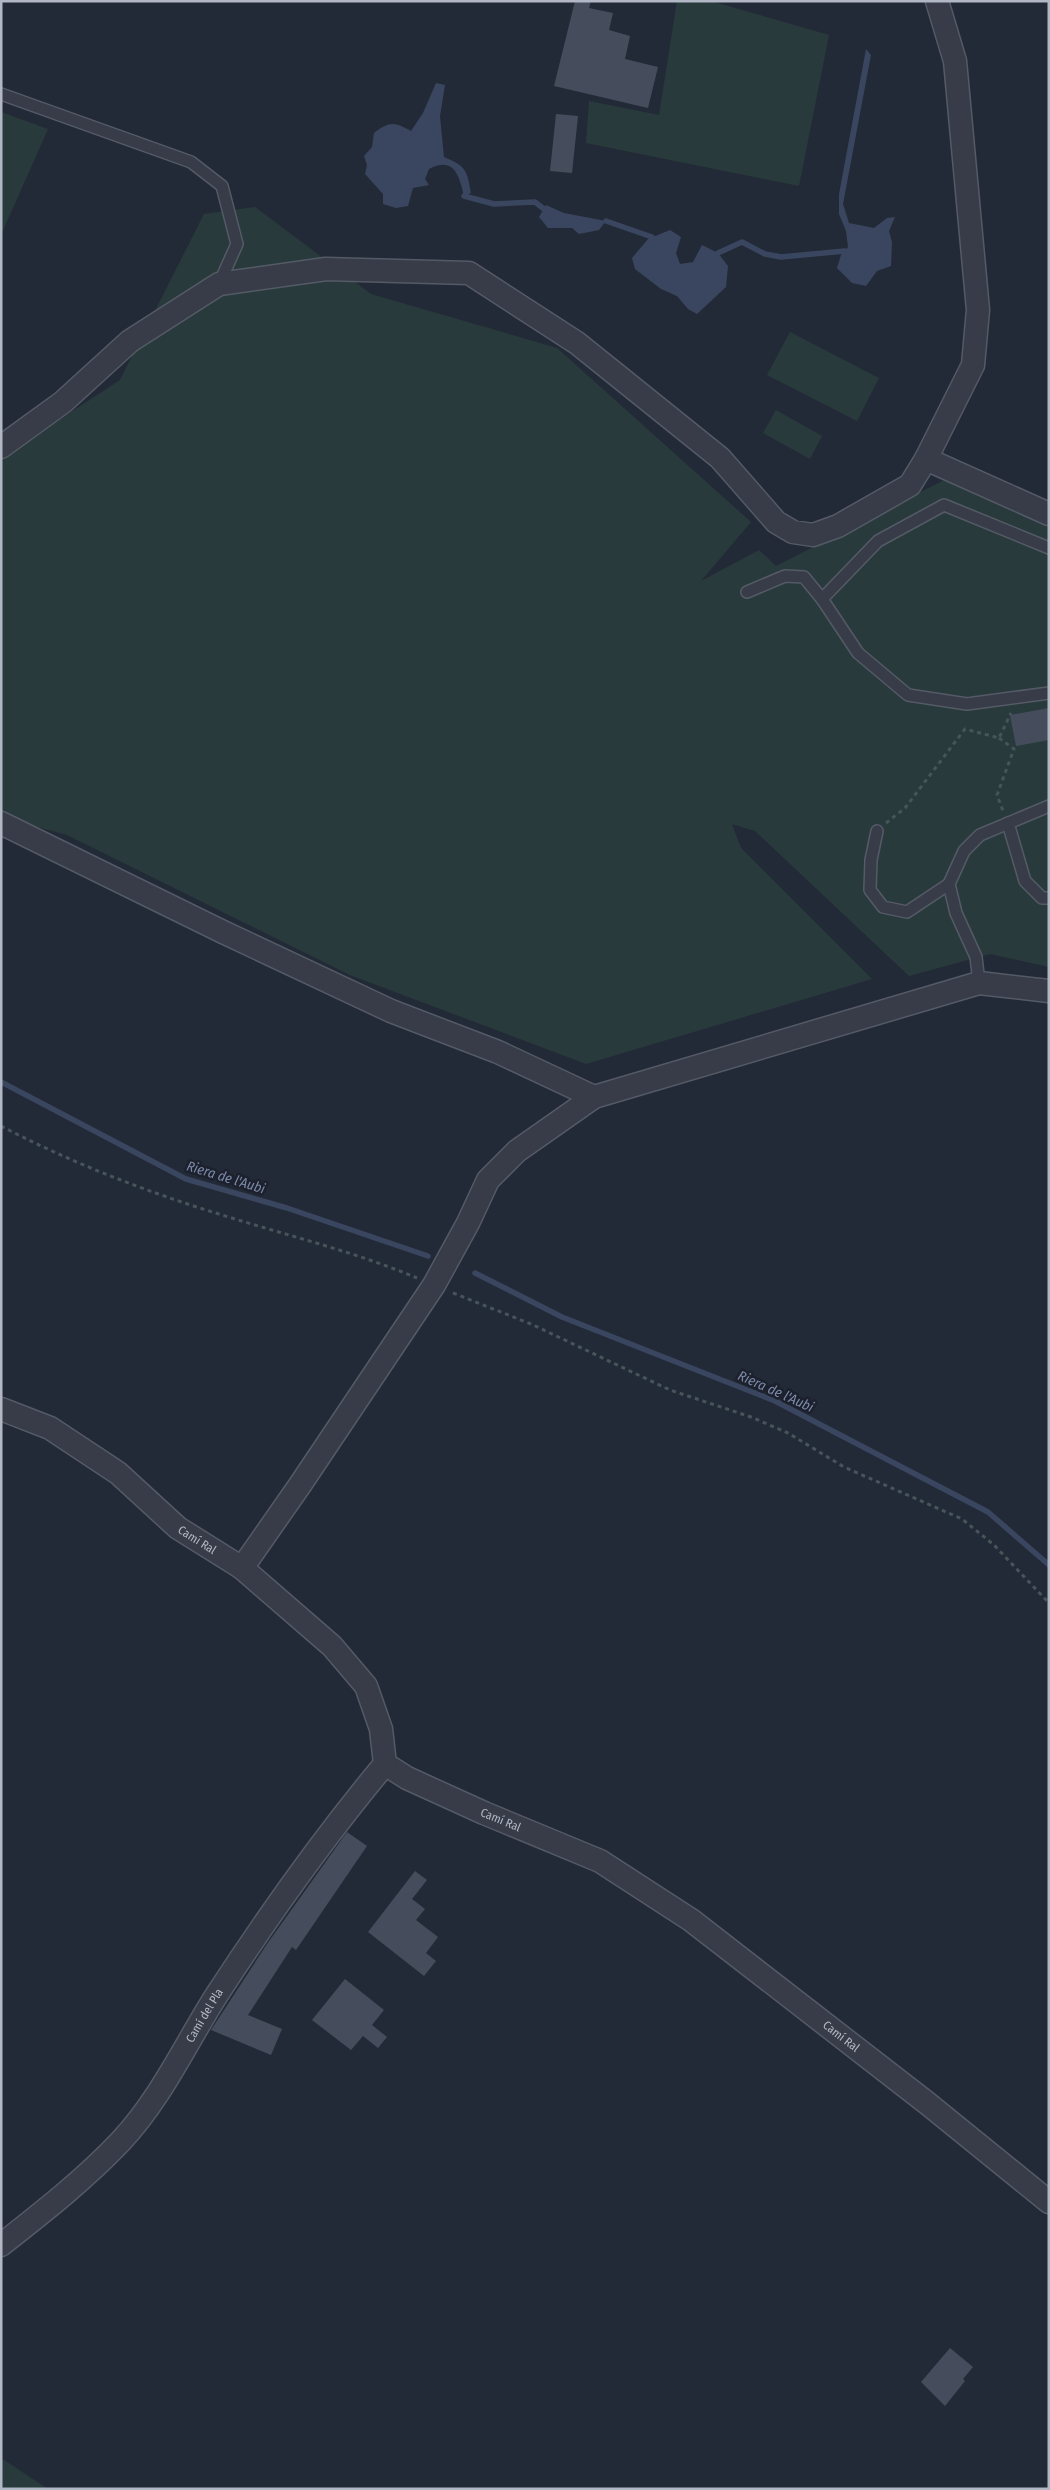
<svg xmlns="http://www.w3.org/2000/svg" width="1050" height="2490" viewBox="0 0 1050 2490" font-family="'Fira Sans Condensed',sans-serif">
<rect width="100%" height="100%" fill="#232a37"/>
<g fill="#293a3c">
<polygon points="677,1 711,1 829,35 799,186 586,143 589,101 659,115"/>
<polygon points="1,112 48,129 1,235"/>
<polygon points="255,207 371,294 557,348 751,522 701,581 759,550 776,566 946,479 1049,526 1049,967 990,954 909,976 755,831 732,824 741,848 872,979 586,1064 350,975 67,835 1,817 1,458 120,380 204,214"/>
<polygon points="790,332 879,378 857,421 767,375"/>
<polygon points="776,410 822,436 810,459 763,433"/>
<polygon points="1,2458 48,2489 1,2489"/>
</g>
<g fill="#3a465f">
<polygon points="866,49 871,55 843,204 849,223 874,228 887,218 895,217 889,231 892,242 891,266 877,271 866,286 852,283 837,268 841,255 848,247 846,231 839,214 839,194"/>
<path d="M 436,83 L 445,85 L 440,116 L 444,157 C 466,166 467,170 471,193 L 464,196 C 459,175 454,156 429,169 L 425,179 L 429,185 L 413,188 L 408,206 L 396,208 L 383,204 L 383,194 L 365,174 L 367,165 L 364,156 L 372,147 L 374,133 C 390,121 394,122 411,131 L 423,113 Z"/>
<polygon points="546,205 564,213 606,221 599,230 579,234 572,228 548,228 539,217"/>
<polygon points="670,230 681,237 676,253 680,264 693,262 702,245 718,253 728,266 726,287 697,314 688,309 677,296 661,289 635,269 632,258 648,239"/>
</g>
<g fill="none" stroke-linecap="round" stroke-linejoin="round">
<g stroke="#3a465f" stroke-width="5.5">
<polyline points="464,196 494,204 535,202 544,209"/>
<polyline points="606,221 652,237"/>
<polyline points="718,253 742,242 765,254 781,257 845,251"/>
<polyline points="1,1082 186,1179 287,1208 428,1256"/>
<polyline points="475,1273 562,1317 775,1401 988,1512 1049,1565"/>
</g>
</g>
<g fill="#454d5c">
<polygon points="575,1 591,1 589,8 613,13 609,30 630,36 625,59 658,67 648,108 554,86"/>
<polygon points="556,114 578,116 572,173 550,171"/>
<polygon points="1049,708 1049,740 1016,746 1010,715"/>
<polygon points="347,1832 367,1846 296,1950 292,1947 248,2015 282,2029 271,2055 211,2030 267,1944"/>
<polygon points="415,1871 427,1880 412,1899 425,1909 416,1920 438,1937 426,1953 436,1961 424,1976 368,1932"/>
<polygon points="345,1979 384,2010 372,2025 387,2037 378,2048 363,2036 351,2050 312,2020"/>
<polygon points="950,2348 973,2367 963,2379 965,2381 945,2406 921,2382"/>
</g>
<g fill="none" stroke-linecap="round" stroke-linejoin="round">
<defs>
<g id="lane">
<polyline points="1,94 191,162 222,186 237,244 219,284"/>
<polyline points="747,592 785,576 804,577 822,599 858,653 908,695 967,704 1049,693"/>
<polyline points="822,599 878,541 944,505 1049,548"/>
<polyline points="1008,823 1025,881 1042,898 1049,898"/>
<polyline points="877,831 871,860 870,890 883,907 907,912 949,884"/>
<polyline points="979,983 976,957 956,913 949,884 964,851 980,835 1049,806"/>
</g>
<g id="street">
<polyline points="1,447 63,402 130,341 219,284 326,269 469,273 577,343 720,458 776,522 793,532 813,535 838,526 910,485 926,459 973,365 978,310 955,61 937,1"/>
<polyline points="926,459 1049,514"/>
<polyline points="1,823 223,932 391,1011 498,1052 594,1097"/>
<path id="s1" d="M 1,1409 L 50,1428 L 118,1473 L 178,1528 L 242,1568 L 332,1646 L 366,1686 L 381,1729 L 385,1764 L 407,1778 L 484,1813 L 600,1861 L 691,1920 L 927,2103 L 1049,2202"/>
<polyline points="242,1568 300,1485 434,1285 468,1223 488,1180 517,1151 594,1097 979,983 1049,991"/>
<path id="s2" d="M 1,2245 C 43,2212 84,2180 121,2141 C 161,2098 185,2045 216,1996 C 268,1916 324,1837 385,1764"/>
</g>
</defs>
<use href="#lane" stroke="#545a66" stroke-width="14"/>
<use href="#street" stroke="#545a66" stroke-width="25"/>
<g stroke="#47555a" stroke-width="3" stroke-dasharray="4 4" stroke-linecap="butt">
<polyline points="999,738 1014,749 997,795 1003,811"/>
<polyline points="886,823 905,808 965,729 999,738 1011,713"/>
<path d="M 1,1126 C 70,1162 144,1191 219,1214 C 285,1235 353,1251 417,1278"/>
<polyline points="453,1293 531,1324 670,1390 751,1417 788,1433 844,1467 962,1519 994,1545 1049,1603"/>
</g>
<use href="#lane" stroke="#373c48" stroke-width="11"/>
<use href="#street" stroke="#373c48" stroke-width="22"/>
</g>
<g text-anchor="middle" stroke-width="5" stroke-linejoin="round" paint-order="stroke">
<g font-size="12" fill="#b1b7c4" stroke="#1c212d">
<text dy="4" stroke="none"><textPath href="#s1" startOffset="238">Camí Ral</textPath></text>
<text dy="4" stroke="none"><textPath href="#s1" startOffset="672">Camí Ral</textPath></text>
<text dy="4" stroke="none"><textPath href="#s2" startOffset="310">Camí del Pla</textPath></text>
<text dy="4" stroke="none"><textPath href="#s1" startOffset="1078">Camí Ral</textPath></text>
</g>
<g font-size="14" font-style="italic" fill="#7c8baa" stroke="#1c212d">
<text transform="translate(226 1177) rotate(17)" y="5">Riera de l'Aubi</text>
<text transform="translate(776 1391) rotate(24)" y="5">Riera de l'Aubi</text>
</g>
</g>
<rect width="1050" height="2490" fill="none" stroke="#b1b7c4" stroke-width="5"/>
</svg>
